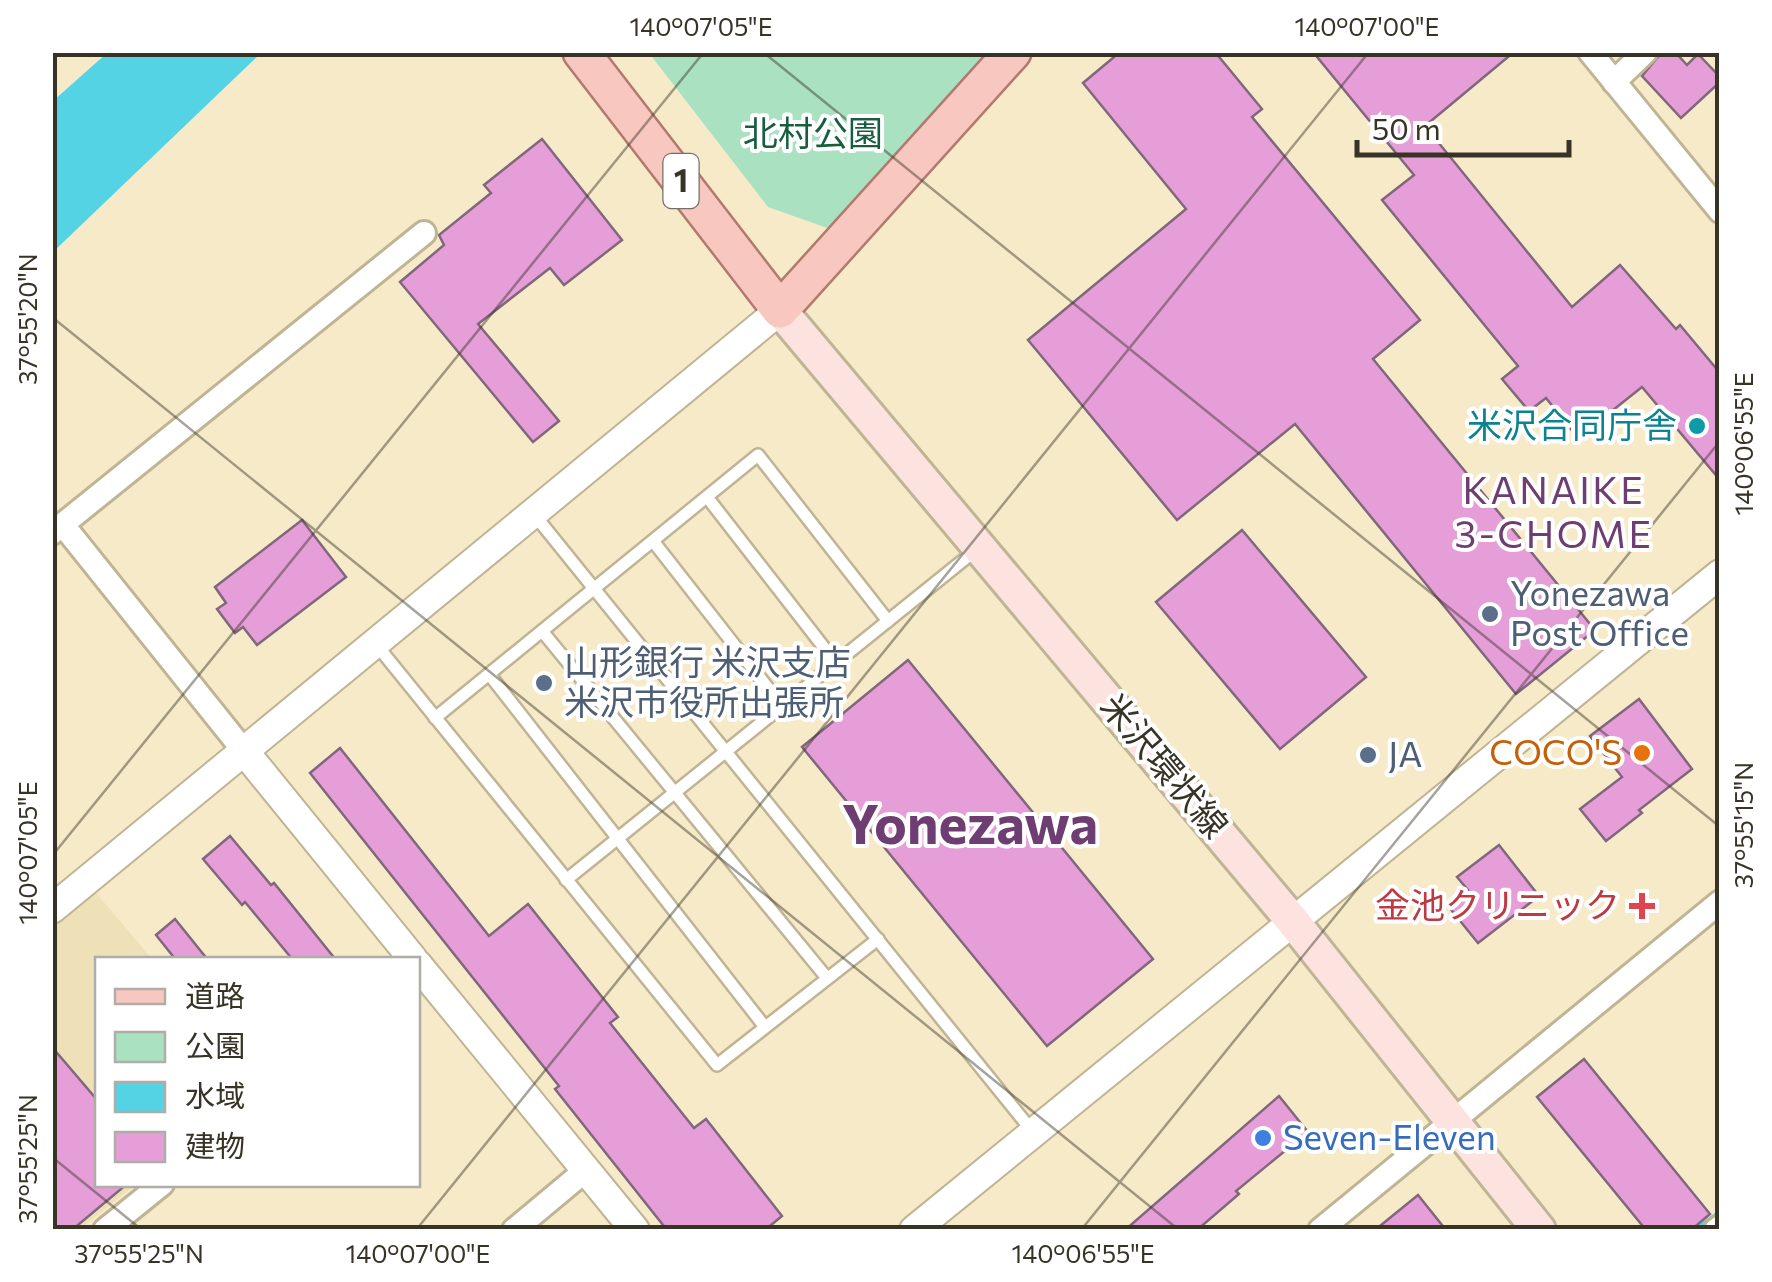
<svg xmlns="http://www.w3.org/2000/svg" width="1772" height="1282" viewBox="0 0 1772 1282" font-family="Commissioner,'Noto Sans JP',sans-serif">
<rect width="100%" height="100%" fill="#f6eac9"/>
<polygon fill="#eee0b7" points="96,893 152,959 98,959 98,1184 135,1185 80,1229 53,1230 53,928"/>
<polygon fill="#a9e1c1" points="649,53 994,53 836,231 768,207"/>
<polygon fill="#53d3e4" points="107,53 261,53 53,252 53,101"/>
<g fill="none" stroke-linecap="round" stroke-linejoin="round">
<polyline stroke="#53d3e4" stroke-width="9" points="1699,1230 1720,1215"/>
</g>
<g fill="#e59ed8" stroke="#81677c" stroke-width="2.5">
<polygon points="1120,52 1215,52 1262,109 1252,117 1420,320 1373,359 1595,630 1516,694 1295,424 1177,520 1028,340 1186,209 1083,83"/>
<polygon points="1313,52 1514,52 1425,126 1572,307 1620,265 1676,329 1680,325 1720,373 1720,480 1642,387 1578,438 1546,398 1529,411 1502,379 1518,366 1382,200 1414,175"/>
<polygon points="1662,52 1675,52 1687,65 1698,54 1720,77 1720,82 1681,118 1642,76"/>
<polygon points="542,139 622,240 564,285 550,268 478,324 559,421 533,442 400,282 444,245 439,235 491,193 484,185"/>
<polygon points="302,520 346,577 257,645 243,627 235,633 217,609 226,603 215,587"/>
<polygon points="1242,530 1366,677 1280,749 1156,602"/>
<polygon points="908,660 1153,959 1047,1046 802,747"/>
<polygon points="1639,699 1692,769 1639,810 1642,813 1606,841 1580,809 1622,777 1590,736"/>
<polygon points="340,748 489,936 528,904 618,1017 610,1023 694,1128 706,1119 782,1216 765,1230 667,1230 555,1089 559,1086 310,773"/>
<polygon points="230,836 271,885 274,883 336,960 293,960 245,902 242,905 203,859"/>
<polygon points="1499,845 1539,896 1478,943 1448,906 1468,890 1457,877"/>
<polygon points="175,919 208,960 176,960 156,935"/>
<polygon points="52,1047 98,1101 98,1184 127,1184 72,1230 52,1230"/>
<polygon points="1584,1059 1710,1214 1691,1230 1646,1230 1537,1097"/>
<polygon points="1279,1096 1308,1132 1236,1191 1239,1194 1197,1230 1125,1230"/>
<polygon points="1418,1195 1446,1230 1375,1230"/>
</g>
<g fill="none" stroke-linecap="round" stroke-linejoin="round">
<defs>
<g id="service">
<polyline points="707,497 836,663"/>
<polyline points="533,513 1033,1132"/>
<polyline points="653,541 782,706"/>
<polyline points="542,631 827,978"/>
<polyline points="375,643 717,1065 878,939"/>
<polyline points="489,674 765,1027"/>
<polyline points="435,718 758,455 888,621"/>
<polyline points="566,880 976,550"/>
</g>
<g id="minor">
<polyline points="1590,52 1720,211"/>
<polyline points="1614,82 1645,52"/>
<polyline points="63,525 244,751"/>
<polyline points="52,533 424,233"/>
<polyline points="105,1230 162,1184"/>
<polyline points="514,1230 586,1170"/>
<polyline points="1320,1230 1720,902"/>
<polyline points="1716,1230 1720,1227"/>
</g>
<g id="tertiary">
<polyline points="244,751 413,959"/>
<polyline points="52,909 780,310"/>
<polyline points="418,965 635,1230"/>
<polyline points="914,1230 1720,574"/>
</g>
<polyline id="secondary" points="780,310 1291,919 1539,1230"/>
<polyline id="primary" points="581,52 780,310 1013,52"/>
</defs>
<use href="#service" stroke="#bfb494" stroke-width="16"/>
<use href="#minor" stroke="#bfb494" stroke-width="28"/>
<use href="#tertiary" stroke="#bfb494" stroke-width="32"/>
<use href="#secondary" stroke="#bfb494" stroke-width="38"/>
<use href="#primary" stroke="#b27a6e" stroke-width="40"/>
<use href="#service" stroke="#fff" stroke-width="11"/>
<use href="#minor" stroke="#fff" stroke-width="22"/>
<use href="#tertiary" stroke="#fff" stroke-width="28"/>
<use href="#secondary" stroke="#fce3df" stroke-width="32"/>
<use href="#primary" stroke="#f8c7bf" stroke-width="35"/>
</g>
<path fill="none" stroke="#373326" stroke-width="2.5" stroke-opacity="0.45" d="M 763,52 L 1720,827M 52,317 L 1179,1230M 52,856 L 704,52M 52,1157 L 142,1230M 416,1230 L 1369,52M 1081,1230 L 1720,441"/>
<circle fill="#0f9aa8" stroke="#fff" stroke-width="4" cx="1697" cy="426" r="10"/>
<g fill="#5c6f8a" stroke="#fff" stroke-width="4">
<circle cx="1490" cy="614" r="10"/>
<circle cx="544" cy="683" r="10"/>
<circle cx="1368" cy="755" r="10"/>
</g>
<circle fill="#e8710a" stroke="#fff" stroke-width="4" cx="1642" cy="753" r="10"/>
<path fill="#e0444e" stroke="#fff" stroke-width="4" d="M1637 891h10v10h10v10h-10v10h-10v-10h-10v-10h10z"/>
<circle fill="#3f7fe0" stroke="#fff" stroke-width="4" cx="1263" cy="1138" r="10"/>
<g text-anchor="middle" stroke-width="8" stroke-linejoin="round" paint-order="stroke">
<rect fill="#fff" stroke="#737067" stroke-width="2.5" x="663.5" y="154" width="35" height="54" rx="8"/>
<g font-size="32" font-weight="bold" fill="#373326">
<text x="681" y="192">1</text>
</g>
<g font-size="35" fill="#185d3e" stroke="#fff">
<text x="813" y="146">北村公園</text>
</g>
<g font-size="35" fill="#0d838f" stroke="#fff" text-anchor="end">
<text x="1677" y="438">米沢合同庁舎</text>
</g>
<g font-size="35" fill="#4e5e75" stroke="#fff" text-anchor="start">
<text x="1510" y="606">Yonezawa<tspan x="1510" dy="40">Post Office</tspan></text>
<text x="564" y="675">山形銀行 米沢支店<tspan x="564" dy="40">米沢市役所出張所</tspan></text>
<text x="1388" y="767">JA</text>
</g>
<g font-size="35" fill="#c56008" stroke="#fff" text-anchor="end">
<text x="1622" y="765">COCO'S</text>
</g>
<g font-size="35" fill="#373326" stroke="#fff">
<text transform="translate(1164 766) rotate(50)" y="12">米沢環状線</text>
</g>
<g font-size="35" fill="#be3a42" stroke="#fff" text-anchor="end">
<text x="1620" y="918">金池クリニック</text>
</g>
<g font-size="35" fill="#366cbe" stroke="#fff" text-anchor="start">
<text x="1283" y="1150">Seven-Eleven</text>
</g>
<g font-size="38" letter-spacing="2.5" fill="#6e3e72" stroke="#fff">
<text x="1554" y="504">KANAIKE<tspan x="1554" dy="44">3-CHOME</tspan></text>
</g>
<g font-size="55" font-weight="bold" fill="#6e3e72" stroke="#fff">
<text x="970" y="844">Yonezawa</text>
</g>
</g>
<rect width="1772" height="1282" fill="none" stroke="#ffffff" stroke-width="110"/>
<rect x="95" y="957" width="325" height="230" fill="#ffffff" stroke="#afada8" stroke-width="2.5"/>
<rect x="115" y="989" width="50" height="15" fill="#f8c7bf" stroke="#afada8" stroke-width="2.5"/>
<text x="185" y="1007" font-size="30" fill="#373326">道路</text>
<rect x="115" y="1032" width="50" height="30" fill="#a9e1c1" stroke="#afada8" stroke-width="2.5"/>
<text x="185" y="1057" font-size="30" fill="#373326">公園</text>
<rect x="115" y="1082" width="50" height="30" fill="#53d3e4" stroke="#afada8" stroke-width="2.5"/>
<text x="185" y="1107" font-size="30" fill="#373326">水域</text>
<rect x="115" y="1132" width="50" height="30" fill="#e59ed8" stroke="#afada8" stroke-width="2.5"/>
<text x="185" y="1157" font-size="30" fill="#373326">建物</text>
<path d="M1357 140v15h212v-15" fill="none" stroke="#373326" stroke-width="5"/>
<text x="1372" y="140" font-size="30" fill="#373326" stroke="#ffffff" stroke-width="8" paint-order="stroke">50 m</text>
<rect x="55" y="55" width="1662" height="1172" fill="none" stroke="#373326" stroke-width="4"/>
<g font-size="25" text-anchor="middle" fill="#373326">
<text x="701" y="36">140°07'05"E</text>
<text x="1367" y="36">140°07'00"E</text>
<text transform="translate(28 319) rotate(-90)" y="9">37°55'20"N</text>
<text transform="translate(1744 444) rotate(-90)" y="9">140°06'55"E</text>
<text transform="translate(1744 825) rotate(-90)" y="9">37°55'15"N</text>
<text transform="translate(28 853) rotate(-90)" y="9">140°07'05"E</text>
<text transform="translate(28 1159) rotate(-90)" y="9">37°55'25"N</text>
<text x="139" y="1263">37°55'25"N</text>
<text x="418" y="1263">140°07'00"E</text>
<text x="1083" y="1263">140°06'55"E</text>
</g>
</svg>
